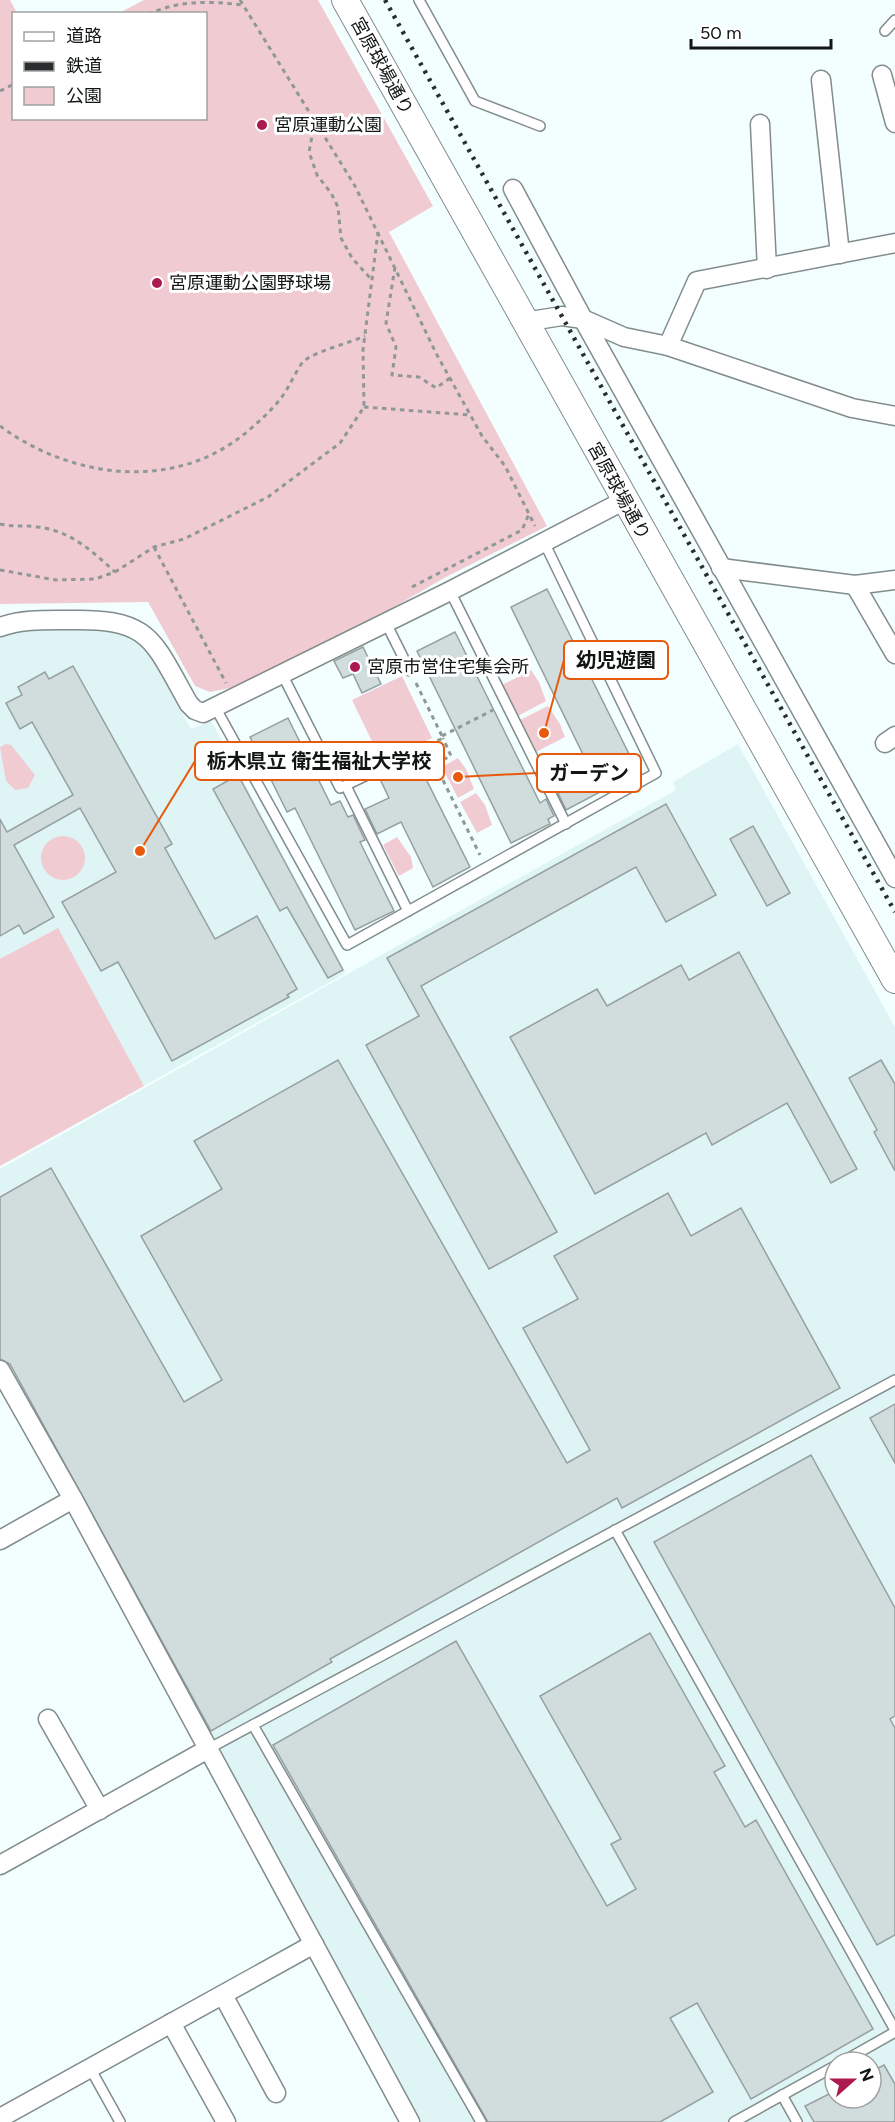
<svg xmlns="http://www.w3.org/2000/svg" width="895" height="2122" viewBox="0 0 895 2122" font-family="Figtree,'Noto Sans JP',sans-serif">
<rect width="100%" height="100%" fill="#f3feff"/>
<g fill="#dff4f5" fill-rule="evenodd">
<polygon points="25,630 112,630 128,634 140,642 150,654 191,729 211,721 346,973 0,1166 0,637"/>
<path d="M 738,744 L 895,1027 L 895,2122 L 413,2122 L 0,1364 L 0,1169 L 676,790 L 673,782 ZM 835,2062 L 871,2062 L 871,2098 L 835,2098 Z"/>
</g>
<g fill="#f1cbd2">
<polygon points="0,0 10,0 17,13 14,14 14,118 206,118 206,14 119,13 144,0 318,0 433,206 389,232 547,526 444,578 372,620 230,688 210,692 195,686 148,602 0,604"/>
<polygon points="531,670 539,682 546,701 518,716 502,685"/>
<polygon points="402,676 432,738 382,762 352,700"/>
<polygon points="548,706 560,724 565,737 536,752 520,720"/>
<polygon points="6,744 11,745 35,775 28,788 15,790 6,781 0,747"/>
<polygon points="458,758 466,769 474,789 458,798 442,767"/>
<polygon points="476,793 485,805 492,825 477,833 460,802"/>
<circle cx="63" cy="858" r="22"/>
<polygon points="397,837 411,857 413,868 399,876 383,845"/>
<polygon points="58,928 144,1086 0,1166 0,959"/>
</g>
<g fill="#d1dcdd" stroke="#959fa0" stroke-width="1.5">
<polygon points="547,589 638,772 566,810 558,793 594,777 511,607"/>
<polygon points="455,632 540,803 546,799 554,816 548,819 550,824 511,843 417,651"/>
<polygon points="363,647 381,684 362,693 353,674 343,678 334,661"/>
<polygon points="73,666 172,844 165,848 215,939 257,916 297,989 287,995 289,997 172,1061 118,962 101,971 62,902 116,872 80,808 14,845 54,917 24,934 19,925 0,936 0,819 7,832 73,795 32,722 20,729 6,703 22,695 18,687 45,672 49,679"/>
<polygon points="288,718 331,805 340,801 348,817 353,815 365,840 360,842 394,911 355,930 295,808 287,812 250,737"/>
<polygon points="416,759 470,867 433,887 401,822 377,834 365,809 389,798 379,777"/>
<polygon points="238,775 343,970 328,978 287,907 280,911 213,789"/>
<polygon points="666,804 716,895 666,922 636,867 421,986 557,1232 489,1269 366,1045 419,1016 387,958"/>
<polygon points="753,826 790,893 767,906 730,839"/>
<polygon points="739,952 857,1169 831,1183 787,1103 712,1145 706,1133 595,1194 510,1037 597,989 607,1006 681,965 689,980"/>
<polygon points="338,1060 567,1463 590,1450 523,1328 578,1299 554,1256 668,1193 691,1236 741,1208 840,1388 622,1508 617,1498 330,1659 332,1662 211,1731 10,1364 0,1359 0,1197 51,1168 184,1402 222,1380 141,1236 222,1189 194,1141"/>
<polygon points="881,1060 895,1084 895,1171 874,1132 877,1130 849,1078"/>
<polygon points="895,1404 895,1463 870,1418"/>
<polygon points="811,1455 895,1608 895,1716 890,1719 895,1728 895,1935 877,1945 654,1542"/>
<polygon points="650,1633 725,1766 714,1772 745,1827 756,1820 873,2029 751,2099 697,2003 670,2018 713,2092 660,2122 488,2122 273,1745 456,1641 607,1906 636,1889 611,1844 621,1839 540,1696"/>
<polygon points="884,2065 895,2084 895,2122 814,2122 805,2106 835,2091 835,2098 871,2098 871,2072"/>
</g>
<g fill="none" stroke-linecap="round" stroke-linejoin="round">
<defs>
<g id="lane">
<polyline points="419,0 475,101 540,126"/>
<polyline points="885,31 895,20"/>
<polyline points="450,591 566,824"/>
<polyline points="386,623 410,671"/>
<polyline points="282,674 340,788 421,749"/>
<polyline points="215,707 347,945 656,773 544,542"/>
<polyline points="346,786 408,911"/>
<polyline points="615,1530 895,2030"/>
<polyline points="253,1725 481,2122"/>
<polyline points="208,1749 895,1380"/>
<polyline points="842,2062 895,2032"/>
<polyline points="90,2068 120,2122"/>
<polyline points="782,2095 797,2122"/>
<polyline points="734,2122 835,2066"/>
</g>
<g id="street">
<polyline points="882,75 895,123"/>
<polyline points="821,80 840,254"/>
<polyline points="760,124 767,269"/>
<polyline points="513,189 583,319 895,878"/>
<polyline points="524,322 562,316 583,319 624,337 668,346 852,408 895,416"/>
<polyline points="668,346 697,281 895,243"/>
<polyline points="721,568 855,585 895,580"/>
<polyline points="855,585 895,654"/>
<path d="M 0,627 C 23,619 45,620 69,620 C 151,618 152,639 189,704 L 195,710 L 203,713 L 450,591 L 625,500"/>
<polyline points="885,743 895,736"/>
<polyline points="0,1370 73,1499 410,2122"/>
<polyline points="0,1540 73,1499"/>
<polyline points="48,1719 100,1810"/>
<polyline points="0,1865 208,1749"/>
<polyline points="223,1995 276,2093"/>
<polyline points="171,2023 226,2122"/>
<polyline points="0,2118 314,1944"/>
</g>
<polyline id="secondary" points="345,0 895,980"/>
</defs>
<use href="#lane" stroke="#828c8d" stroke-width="12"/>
<use href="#street" stroke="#828c8d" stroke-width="21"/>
<use href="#secondary" stroke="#828c8d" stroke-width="28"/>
<g stroke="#8f9797" stroke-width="3" stroke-dasharray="4.5 4.5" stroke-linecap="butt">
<polyline points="240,0 355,186 437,355 482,436 505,466 535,526"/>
<path d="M 148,14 C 182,0 206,1 243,5"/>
<polyline points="0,91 14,84"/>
<polyline points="315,120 309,152 317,175 331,193 338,207 341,238 352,258 371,279"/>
<polyline points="395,267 386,323 396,347 392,375 419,377 436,388 450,378"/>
<polyline points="364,407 470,415"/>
<path d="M 0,426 C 72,479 177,493 249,430 C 262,419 274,408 284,394 C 289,387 300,363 305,360 C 322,349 347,344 365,336"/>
<path d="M 0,524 C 13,527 25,525 38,527 C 71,531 92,551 115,572"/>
<polyline points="154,547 226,683"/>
<polyline points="0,570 56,580 95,579 115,572 154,547 184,539 268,497 340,443 364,407 363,350 378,232"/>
<polyline points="412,587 522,530 529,514"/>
<polyline points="416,683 443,738 433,743"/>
<polyline points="442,736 493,710"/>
<polyline points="431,756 480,855"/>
<polyline points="435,763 451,756 443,738"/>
</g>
<use href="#lane" stroke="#fff" stroke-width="9"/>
<use href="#street" stroke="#fff" stroke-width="18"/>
<use href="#secondary" stroke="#fff" stroke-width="26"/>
<polyline stroke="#292d2d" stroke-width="4.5" stroke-dasharray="3 6" stroke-linecap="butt" points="385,0 895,912"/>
</g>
<g fill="#ab194f" stroke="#fff" stroke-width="2">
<circle cx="262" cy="125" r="6"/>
<circle cx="157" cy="283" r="6"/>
<circle cx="355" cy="667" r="6"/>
</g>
<g text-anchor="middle" stroke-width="6" stroke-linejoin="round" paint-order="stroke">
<g font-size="18" fill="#111515" stroke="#fff">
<text transform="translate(382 66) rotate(61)" y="6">宮原球場通り</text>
<text transform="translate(619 491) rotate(61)" y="6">宮原球場通り</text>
</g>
<g font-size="18" fill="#111515" stroke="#fff" text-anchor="start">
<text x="274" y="131">宮原運動公園</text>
<text x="169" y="289">宮原運動公園野球場</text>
<text x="367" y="673">宮原市営住宅集会所</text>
</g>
</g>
<path fill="none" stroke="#e8590c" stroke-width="2" d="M544 733L564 660M140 851L195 761M458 777L537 773"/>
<g fill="#e8590c" stroke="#fff" stroke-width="2">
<circle cx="544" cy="733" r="6"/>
<circle cx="140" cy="851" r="6"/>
<circle cx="458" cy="777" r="6"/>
</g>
<g fill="#fff" stroke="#e8590c" stroke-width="2">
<rect x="564" y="641" width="104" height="38" rx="6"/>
<rect x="195" y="742" width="249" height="38" rx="6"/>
<rect x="537" y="754" width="104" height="38" rx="6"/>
</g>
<g font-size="20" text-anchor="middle" font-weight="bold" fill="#111515">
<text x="616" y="667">幼児遊園</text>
<text x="319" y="768">栃木県立 衛生福祉大学校</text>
<text x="589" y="780">ガーデン</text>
</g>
<rect x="12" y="12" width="195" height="108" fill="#ffffff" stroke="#a0a1a1" stroke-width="1.5"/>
<rect x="24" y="32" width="30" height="9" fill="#ffffff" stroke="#a0a1a1" stroke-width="1.5"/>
<text x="66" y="42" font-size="18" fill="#111515">道路</text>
<rect x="24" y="62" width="30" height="9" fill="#292d2d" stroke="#a0a1a1" stroke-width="1.5"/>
<text x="66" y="72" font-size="18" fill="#111515">鉄道</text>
<rect x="24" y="87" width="30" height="18" fill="#f1cbd2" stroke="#a0a1a1" stroke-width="1.5"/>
<text x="66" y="102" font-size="18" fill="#111515">公園</text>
<g transform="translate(853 2080) rotate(69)"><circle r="28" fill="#ffffff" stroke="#a0a1a1" stroke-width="1.5"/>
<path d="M0-4.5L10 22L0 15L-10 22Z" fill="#ab194f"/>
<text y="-9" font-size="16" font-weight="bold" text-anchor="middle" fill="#111515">N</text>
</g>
<path d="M691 39v9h140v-9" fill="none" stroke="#111515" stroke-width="3"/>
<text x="700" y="39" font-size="18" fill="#111515" stroke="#ffffff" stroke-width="4.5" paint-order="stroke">50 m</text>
</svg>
